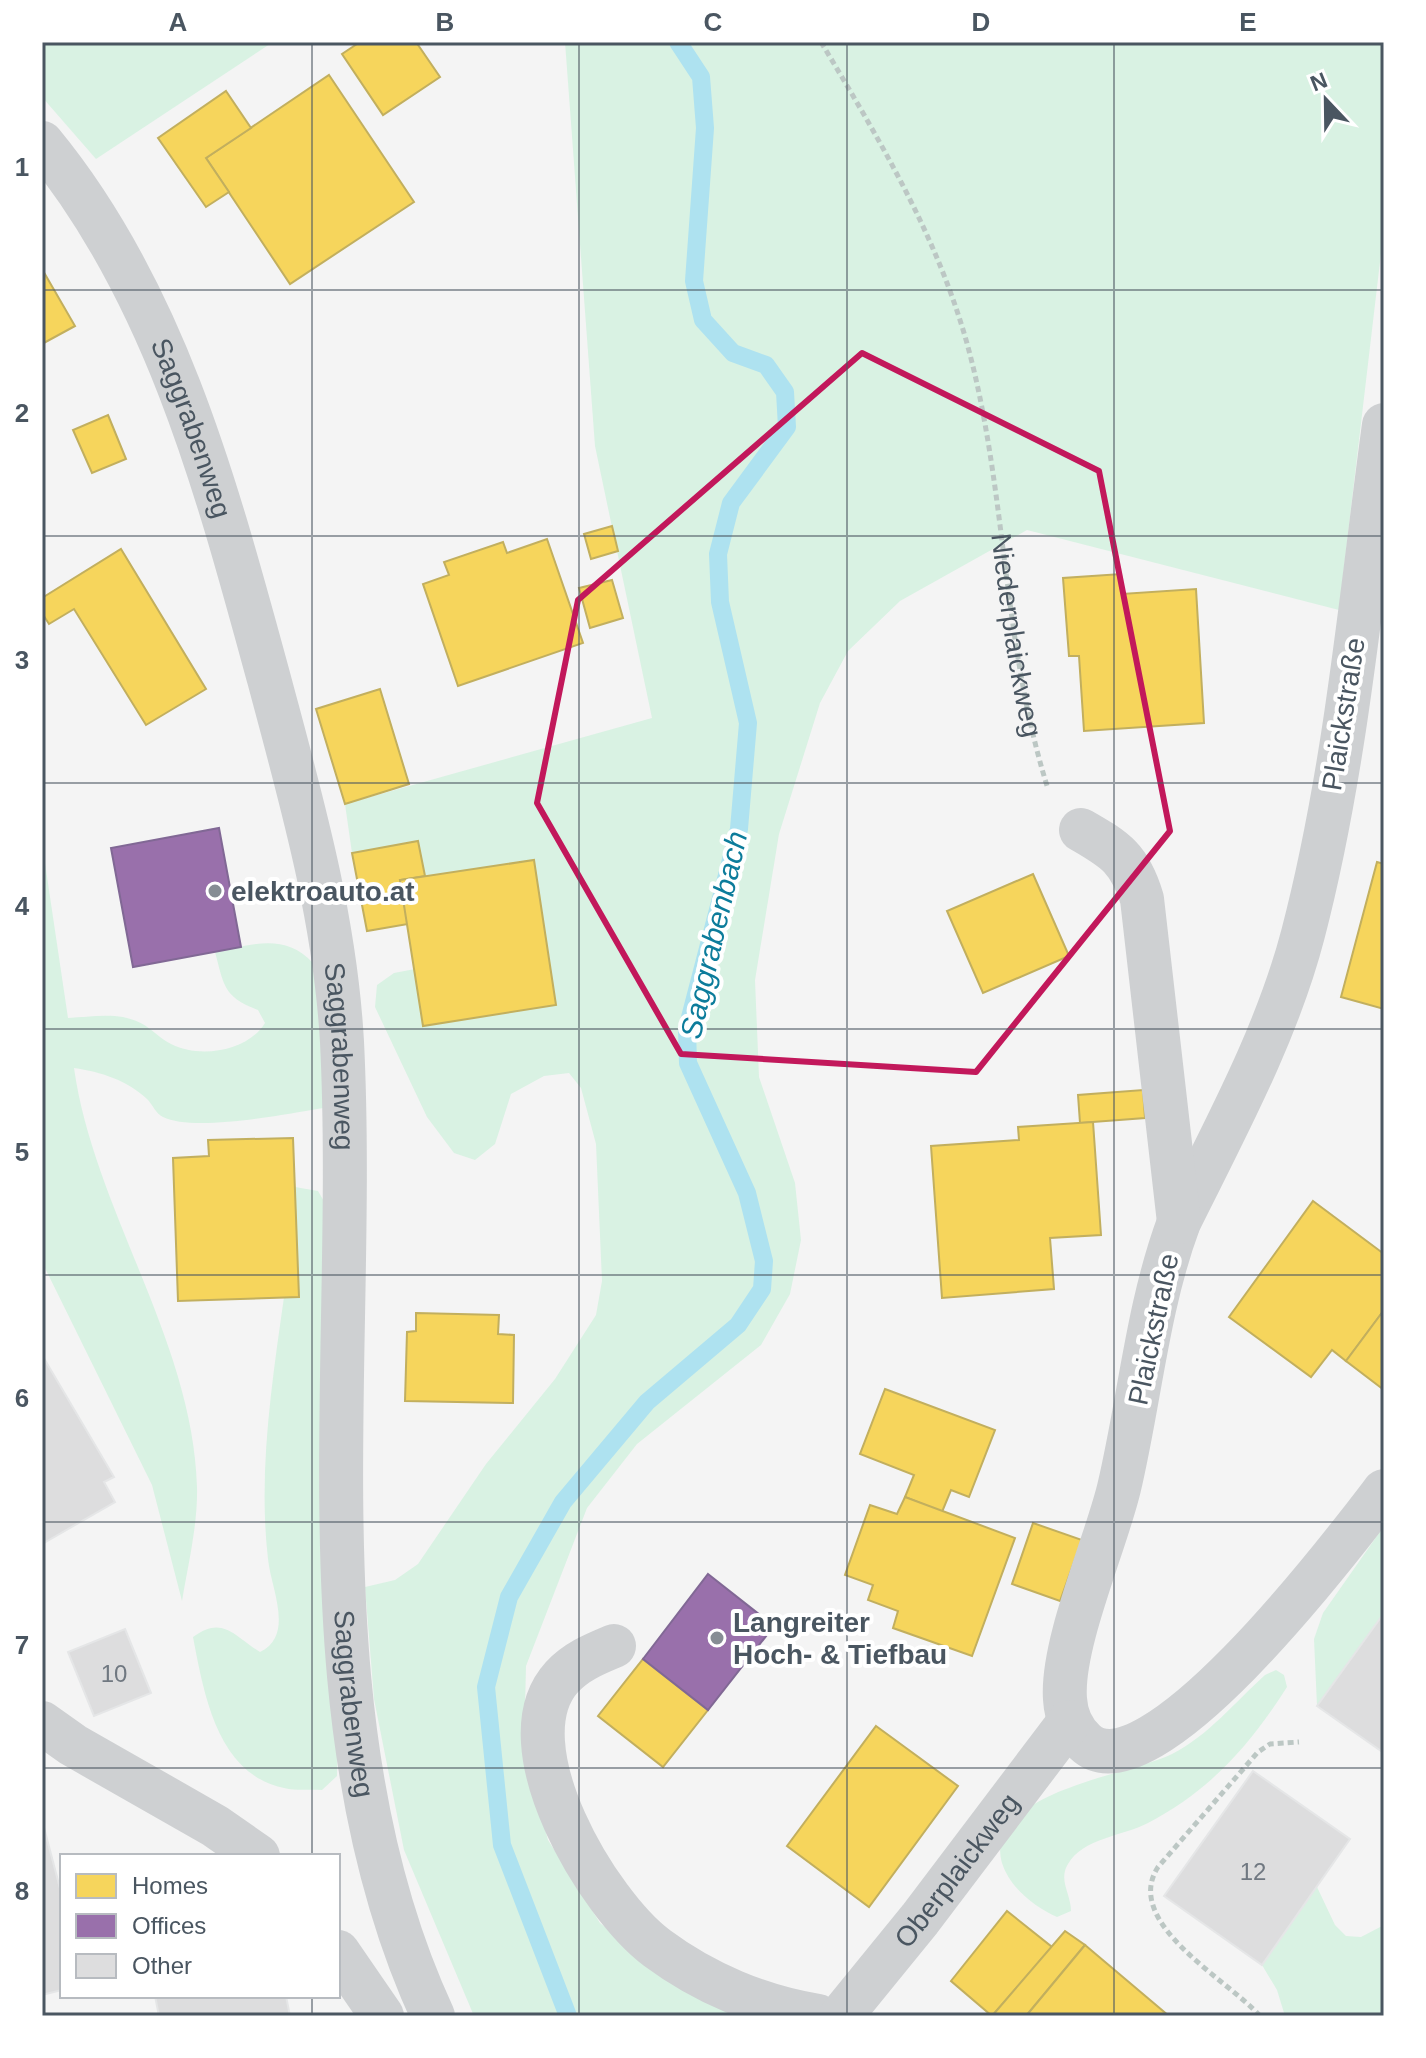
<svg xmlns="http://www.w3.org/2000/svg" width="1426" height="2058" viewBox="0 0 1426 2058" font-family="Arial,sans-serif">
<rect width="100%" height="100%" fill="#f4f4f4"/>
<g fill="#d9f2e3">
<polygon points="42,42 273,42 96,159 42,97"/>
<polygon points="565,42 1384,42 1384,228 1339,610 1027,530 900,601 848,651 820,703 779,834 755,980 759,1077 795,1183 801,1240 790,1294 761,1345 637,1444 587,1508 526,1666 524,1750 548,1840 600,1923 662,1974 738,2016 474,2016 404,1850 374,1699 365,1587 395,1580 418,1564 486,1464 555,1379 596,1315 602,1281 596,1144 581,1088 569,1073 544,1076 511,1094 495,1144 475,1160 454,1153 427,1117 375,1007 377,985 394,973 415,969 424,1026 556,1005 534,861 425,876 418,841 352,853 345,804 652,718 595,446"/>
<path d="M 42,843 L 68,1018 C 85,1017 106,1014 123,1017 C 150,1023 151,1033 171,1044 C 200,1059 248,1051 265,1023 L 258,1010 C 223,997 224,985 215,952 C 252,945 284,932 313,963 L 329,1107 C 292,1113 195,1133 163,1117 C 156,1114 153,1105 147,1099 C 127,1080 101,1072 74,1068 C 94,1210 193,1341 197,1487 C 198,1524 188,1565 182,1601 L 152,1485 L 42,1262 Z"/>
<path d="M 295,1187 L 318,1191 L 325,1203 L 332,1309 L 319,1479 L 338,1730 L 337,1776 L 322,1790 C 310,1789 296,1791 284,1788 C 217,1774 204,1694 193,1637 C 223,1615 234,1636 260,1652 C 295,1635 271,1589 268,1559 C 258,1473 272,1382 284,1297 L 299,1297 Z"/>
<polygon points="1384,1526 1384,1613 1317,1706 1314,1639 1323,1613"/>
<path d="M 1276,1670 L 1284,1675 L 1287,1687 C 1250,1745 1211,1790 1148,1823 C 1123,1836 1083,1838 1068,1864 C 1058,1880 1071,1894 1071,1911 L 1057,1917 C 1035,1907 1010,1888 1002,1863 C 982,1792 1131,1775 1172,1754 C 1208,1736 1235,1702 1265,1675 Z"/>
<polygon points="1317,1887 1335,1925 1346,1936 1361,1937 1384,1925 1384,2016 1285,2016 1277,1990 1262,1965"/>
</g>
<g fill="#f6d55c" stroke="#c2af5e" stroke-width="2">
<polygon points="360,42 416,42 440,77 383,115 342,54"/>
<polygon points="329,75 414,202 290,284 206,158"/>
<polygon points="226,91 251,128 206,158 229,192 206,207 158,138"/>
<polygon points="42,269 75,326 42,344"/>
<polygon points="108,415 126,459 92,473 73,430"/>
<polygon points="612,526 618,551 591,559 584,534"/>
<polygon points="547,539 583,643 458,686 423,584 449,575 444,562 503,542 507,553"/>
<polygon points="121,549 206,689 146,725 74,609 49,624 42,613 42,598"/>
<polygon points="1121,574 1122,594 1196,589 1204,723 1084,731 1079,656 1069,656 1063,578"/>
<polygon points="612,580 623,618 590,628 579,588"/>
<polygon points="380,689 409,784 345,804 316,709"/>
<polygon points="418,841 425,876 400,880 408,924 367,931 352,853"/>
<polygon points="534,860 556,1005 423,1026 400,880"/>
<polygon points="1377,862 1384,864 1384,1009 1341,997"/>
<polygon points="1033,874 1069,956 983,993 947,911"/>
<polygon points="1143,1090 1145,1118 1080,1123 1078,1095"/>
<polygon points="1093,1122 1101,1235 1050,1238 1054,1289 942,1298 931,1146 1019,1140 1018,1127"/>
<polygon points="293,1138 299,1297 178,1301 173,1158 209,1156 208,1140"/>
<polygon points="1313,1201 1384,1254 1384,1310 1346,1361 1332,1350 1311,1377 1229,1317"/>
<polygon points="1384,1310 1384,1390 1346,1361"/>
<polygon points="416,1313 499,1315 498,1334 514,1335 513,1403 405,1401 407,1332 416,1331"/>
<polygon points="885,1389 995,1430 969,1497 951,1490 942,1512 905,1497 914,1475 860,1454"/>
<polygon points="905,1497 1015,1538 972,1656 893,1628 898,1611 868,1600 873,1585 845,1575 870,1505 897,1514"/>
<polygon points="1033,1523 1082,1540 1060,1601 1012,1584"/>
<polygon points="643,1659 708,1710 663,1767 598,1716"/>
<polygon points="876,1726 958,1786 869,1907 787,1846"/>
<polygon points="1007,1911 1052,1947 992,2016 951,1981"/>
<polygon points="1065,1931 1085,1945 1026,2016 992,2016"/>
<polygon points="1085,1945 1169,2016 1026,2016"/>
</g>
<g fill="#9970ab" stroke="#816895" stroke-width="2">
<polygon points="219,828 241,947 133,967 111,848"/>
<polygon points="708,1574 774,1626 708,1710 643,1659"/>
</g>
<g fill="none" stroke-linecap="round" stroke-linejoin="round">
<polyline stroke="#aee2f0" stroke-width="18" points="568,2016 502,1845 486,1687 509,1597 563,1502 647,1402 738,1325 762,1289 764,1261 747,1193 688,1063 687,1029 739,829 748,723 720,602 718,554 731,503 787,427 785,392 766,365 733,353 703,320 694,281 705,128 701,77 678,42"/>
</g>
<g fill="#ddddde" stroke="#e5e6e7" stroke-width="2">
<polygon points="42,1355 114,1477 104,1482 115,1502 42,1544"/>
<polygon points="1384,1613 1384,1753 1317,1706"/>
<polygon points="125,1629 151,1693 94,1716 68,1652"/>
<polygon points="1253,1771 1350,1839 1262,1965 1164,1896"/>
<polygon points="42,1820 62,1896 62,1990 42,1995"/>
<polygon points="155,1996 286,1996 290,2016 159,2016"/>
</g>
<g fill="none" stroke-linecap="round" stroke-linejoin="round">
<g stroke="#bcc7c4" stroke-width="5" stroke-dasharray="6 4" stroke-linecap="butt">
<path id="s1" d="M 821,42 C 879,139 938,237 968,347 C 1007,492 1002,643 1048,789"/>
<path d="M 1260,2016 C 1227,1979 1122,1923 1158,1867 L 1258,1752 L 1270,1744 L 1299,1742"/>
</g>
<g stroke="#ced0d2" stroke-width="44">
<path id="s2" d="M 42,143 C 167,295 218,493 269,679 C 301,799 335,917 342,1042 C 358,1361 295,1719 433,2016"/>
<path d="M 1384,425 C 1361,594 1346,769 1303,934 C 1277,1034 1225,1129 1179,1222 C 1147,1308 1140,1399 1119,1488 C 1105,1546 1061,1644 1065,1699 C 1066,1716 1073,1731 1085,1742 C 1149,1803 1348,1538 1384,1491"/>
<path d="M 1081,830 C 1116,850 1130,859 1142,899 L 1179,1222"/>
<path d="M 614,1646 C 595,1654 577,1661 562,1677 C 501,1744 599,1905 657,1948 C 704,1983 761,2007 818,2016"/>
<polyline points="42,1723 73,1745 215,1826 258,1856"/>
<polyline points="338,1952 382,2016"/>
<path id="s3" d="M 841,2016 L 920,1919 L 1069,1722"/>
</g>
</g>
<path fill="none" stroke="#c2185b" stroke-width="6" stroke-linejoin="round" d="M 862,353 L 1099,471 L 1170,831 L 976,1072 L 681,1054 L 537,803 L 578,600 Z"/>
<path fill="none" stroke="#4a5661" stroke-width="2" stroke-opacity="0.55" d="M 312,42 L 312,1856M 579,42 L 579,2016M 847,42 L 847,2016M 1114,42 L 1114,2016M 42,290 L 1384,290M 42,536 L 1384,536M 42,783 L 1384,783M 42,1029 L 1384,1029M 42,1275 L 1384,1275M 42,1522 L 1384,1522M 42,1768 L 1384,1768M 312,1996 L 312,2016"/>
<g fill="#868d94" stroke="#fff" stroke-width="3">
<circle cx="215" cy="891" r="8"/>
<circle cx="717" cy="1638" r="8"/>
</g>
<g text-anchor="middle" stroke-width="8" stroke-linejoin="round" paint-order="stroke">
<g font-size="24" fill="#707881">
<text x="114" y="1682">10</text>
<text x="1253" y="1880">12</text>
</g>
<g font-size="28" fill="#4a5661" stroke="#fff">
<text dy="10" stroke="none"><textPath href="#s2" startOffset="324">Saggrabenweg</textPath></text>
<text dy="10" stroke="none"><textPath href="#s1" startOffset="632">Niederplaickweg</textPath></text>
<text transform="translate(1343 714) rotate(-81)" y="10">Plaickstraße</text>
<text dy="10" stroke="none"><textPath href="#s2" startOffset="972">Saggrabenweg</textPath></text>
<text transform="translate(1153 1329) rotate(-78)" y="10">Plaickstraße</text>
<text dy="10" stroke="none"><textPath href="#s2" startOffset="1620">Saggrabenweg</textPath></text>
<text dy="10" stroke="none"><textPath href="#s3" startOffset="186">Oberplaickweg</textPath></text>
</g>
<g font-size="28" font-weight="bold" fill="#4a5661" stroke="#fff" text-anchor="start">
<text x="231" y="901">elektroauto.at</text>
<text x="733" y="1632">Langreiter<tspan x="733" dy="32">Hoch- &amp; Tiefbau</tspan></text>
</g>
<g font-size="30" font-style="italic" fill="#0c7c9b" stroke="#fff">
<text transform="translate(714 935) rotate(-77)" y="10">Saggrabenbach</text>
</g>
</g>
<rect width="1426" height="2058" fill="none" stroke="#ffffff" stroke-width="88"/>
<rect x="60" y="1854" width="280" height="144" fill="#ffffff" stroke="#b7bbc0" stroke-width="2"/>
<rect x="76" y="1874" width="40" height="24" fill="#f6d55c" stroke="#b7bbc0" stroke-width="2"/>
<text x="132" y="1894" font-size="24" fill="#4a5661">Homes</text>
<rect x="76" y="1914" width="40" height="24" fill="#9970ab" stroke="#b7bbc0" stroke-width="2"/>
<text x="132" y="1934" font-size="24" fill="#4a5661">Offices</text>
<rect x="76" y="1954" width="40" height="24" fill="#ddddde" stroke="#b7bbc0" stroke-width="2"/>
<text x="132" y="1974" font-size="24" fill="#4a5661">Other</text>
<g transform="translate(1326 100) rotate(338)" stroke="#ffffff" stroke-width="6" paint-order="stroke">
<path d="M0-6L14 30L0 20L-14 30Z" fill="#4a5661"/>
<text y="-12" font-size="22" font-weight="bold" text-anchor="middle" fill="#4a5661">N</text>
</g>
<rect x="44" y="44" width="1338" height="1970" fill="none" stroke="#4a5661" stroke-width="3"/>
<g font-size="26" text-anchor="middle" font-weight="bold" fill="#4a5661">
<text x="178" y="31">A</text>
<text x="445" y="31">B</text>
<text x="713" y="31">C</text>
<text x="981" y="31">D</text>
<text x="1248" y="31">E</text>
<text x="22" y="176">1</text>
<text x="22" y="422">2</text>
<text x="22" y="669">3</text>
<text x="22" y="915">4</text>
<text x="22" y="1161">5</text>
<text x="22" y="1407">6</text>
<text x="22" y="1654">7</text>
<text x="22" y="1900">8</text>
</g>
</svg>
